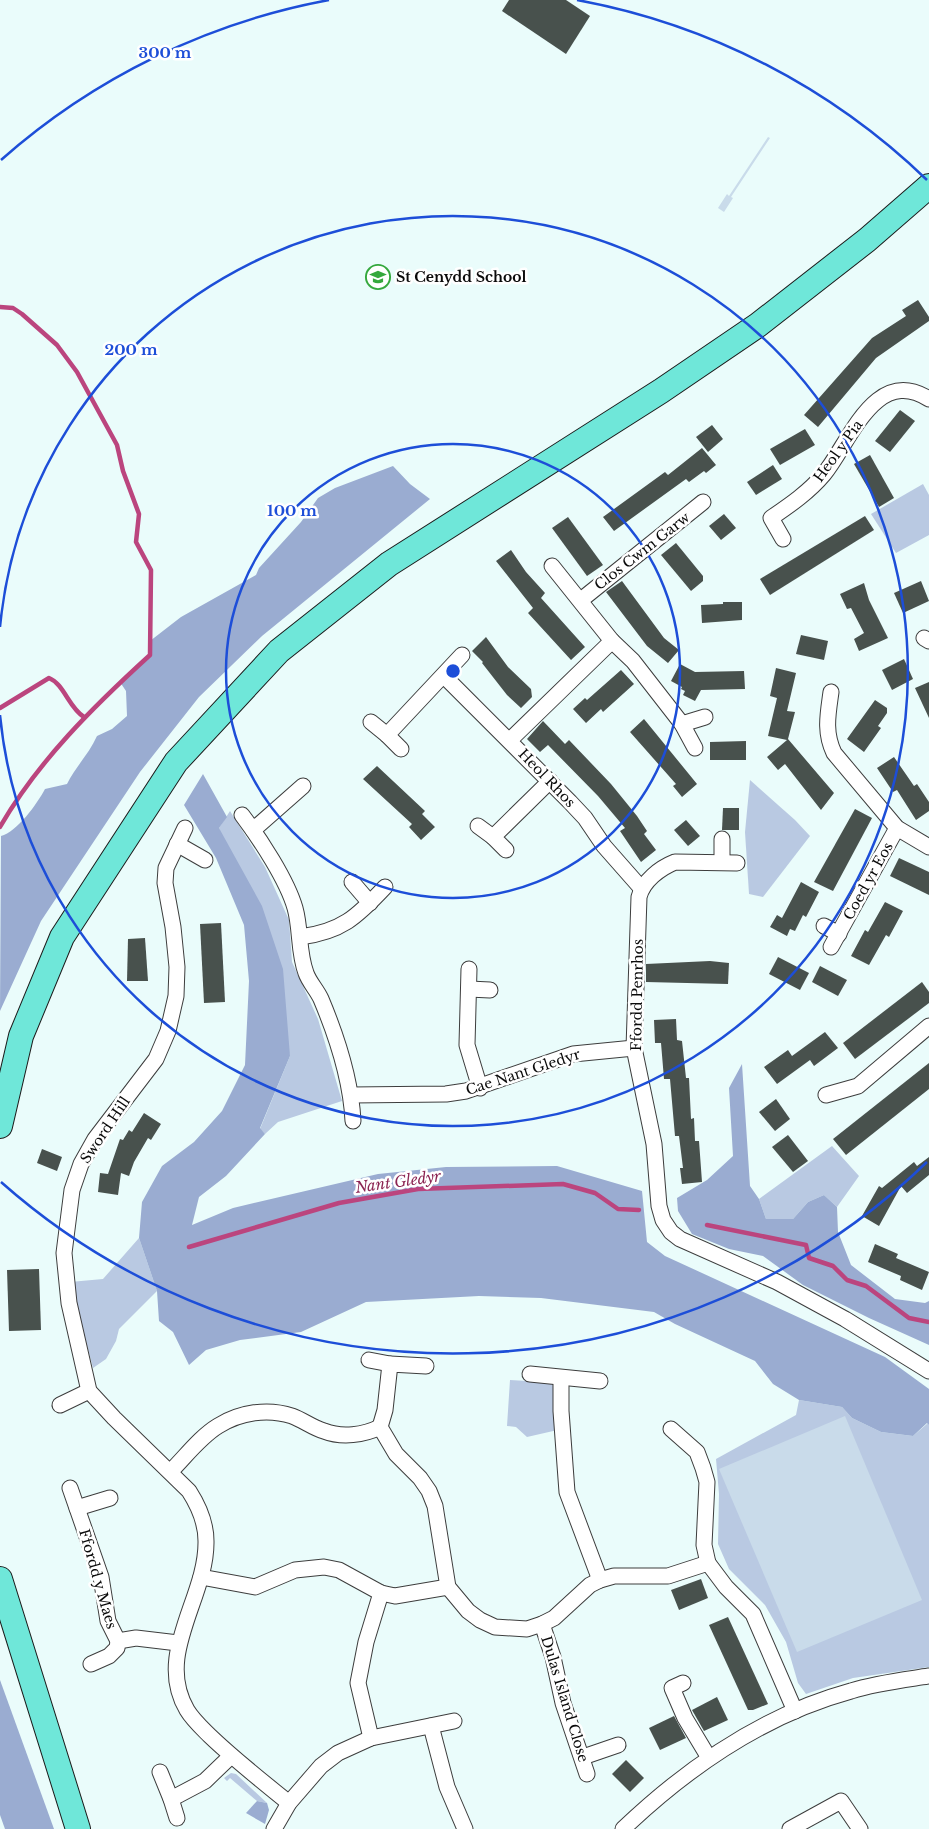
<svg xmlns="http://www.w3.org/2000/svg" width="929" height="1829" viewBox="0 0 929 1829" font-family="'Libre Baskerville',serif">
<rect width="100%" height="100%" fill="#eafcfb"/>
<g fill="#b9c9e2">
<polygon points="923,484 929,495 929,535 896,553 871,514"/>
<polygon points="750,780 795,820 810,836 763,897 749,894 745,832"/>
<polygon points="230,811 265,867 289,920 292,962 318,1019 342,1101 278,1122 265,1134 260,1129 290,1056 219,828"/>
<polygon points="832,1146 859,1176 837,1207 824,1195 808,1202 793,1219 766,1219 759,1199"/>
<polygon points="139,1238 157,1291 119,1329 116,1341 106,1359 93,1368 70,1282 103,1279"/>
<polygon points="530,1374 561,1378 562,1429 527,1437 516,1427 507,1426 510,1380 527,1381"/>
<polygon points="799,1400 842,1407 852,1418 881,1432 913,1436 928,1423 929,1425 929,1667 853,1678 806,1694 798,1683 786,1642 765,1605 729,1569 718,1544 719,1494 716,1459 796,1415"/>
<polygon points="231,1773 236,1774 267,1803 257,1801 230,1778 227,1781 224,1778"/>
</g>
<g fill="#9aacd1">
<path d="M 393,466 L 410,484 L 430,499 L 262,636 L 199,697 L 140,772 L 41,921 L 0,1011 L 1,836 C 17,832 37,804 45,789 L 67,784 C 76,766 89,754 97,736 L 112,729 L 127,716 L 126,691 L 120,682 L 150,655 L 150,641 L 181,617 L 256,575 L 259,568 L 301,522 L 318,498 L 335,488 Z"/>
<polygon points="203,774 227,817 219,828 262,906 283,969 290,1056 260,1128 265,1134 226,1176 199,1197 192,1225 233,1208 378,1174 446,1167 557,1166 642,1191 647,1242 665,1256 885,1357 929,1389 929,1425 927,1423 913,1436 881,1432 852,1418 842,1407 799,1400 773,1384 755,1361 675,1324 654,1312 541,1298 479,1296 366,1302 301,1332 240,1340 206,1350 189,1365 173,1332 159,1321 157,1291 139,1238 142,1202 162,1166 194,1142 222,1111 245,1065 249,981 244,925 216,858 184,805"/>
<polygon points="742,1064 750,1186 759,1199 766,1219 793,1219 808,1202 824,1195 837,1207 838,1232 851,1265 895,1299 925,1303 929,1301 929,1345 869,1318 803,1285 763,1256 729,1249 692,1234 678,1211 677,1198 707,1180 733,1156 729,1088"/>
<polygon points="0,1680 54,1829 5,1829 0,1815"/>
<polygon points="257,1801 267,1803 269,1810 265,1824 246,1813"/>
</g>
<g fill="#c9dbea">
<polygon points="768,137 770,138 731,197 733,198 724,212 718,208 727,194 729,196"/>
<polygon points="845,1416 922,1600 797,1652 719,1469"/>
</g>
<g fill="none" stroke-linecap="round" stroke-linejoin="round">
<g stroke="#bb457e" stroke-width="4.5">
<path d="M 0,307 L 13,308 L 22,314 L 57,345 L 77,372 L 117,445 L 123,471 L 139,514 L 136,542 L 151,570 L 150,655 C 94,706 38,761 0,827"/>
<path d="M 0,708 L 49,678 C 64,684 69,708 84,717"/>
<polyline points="707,1225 806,1245 809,1258 833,1266 847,1280 866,1286 909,1318 929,1322"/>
<polyline points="189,1247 339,1203 418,1189 563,1184 595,1193 618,1209 639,1210"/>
</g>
</g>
<g fill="#48514d">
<polygon points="509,0 566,0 590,16 566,54 502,11"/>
<polygon points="918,300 929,317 929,321 876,358 818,427 804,415 872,338 906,316 902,310"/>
<polygon points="900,410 915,421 890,452 875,441"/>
<polygon points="712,425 723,439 708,452 696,437"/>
<polygon points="805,429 815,445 780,465 770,449"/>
<polygon points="702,448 716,465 706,473 704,471 689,482 686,479 614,531 603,517 665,472 668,475"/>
<polygon points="870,455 894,498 879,507 854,464"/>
<polygon points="773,465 782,479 756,495 747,482"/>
<polygon points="724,514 736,528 721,540 709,526"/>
<polygon points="865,516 874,530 770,595 760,579"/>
<polygon points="568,517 603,565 587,576 552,528"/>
<polygon points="676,543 703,576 703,581 691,591 661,555"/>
<polygon points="511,550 526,572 545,593 541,598 585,647 571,660 528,613 533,608 496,561"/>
<polygon points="622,581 664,638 679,650 668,663 647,646 606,592"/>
<polygon points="921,581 929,601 903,613 894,593"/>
<polygon points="864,583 869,600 888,638 859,651 854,639 864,633 851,608 847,609 840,594"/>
<polygon points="723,602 742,602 742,620 702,623 701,605 723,604"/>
<polygon points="801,635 828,641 824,660 796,654"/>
<polygon points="486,637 508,667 531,689 532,697 521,708 507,695 482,663 483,662 472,651"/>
<polygon points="904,659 913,679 892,690 882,670"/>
<polygon points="680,664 695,672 744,671 745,689 701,690 695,701 683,695 685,691 681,689 682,687 671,681"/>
<polygon points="776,668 796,673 787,711 795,712 788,739 834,793 821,810 785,764 778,770 767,757 787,740 768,736 777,698 770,696"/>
<polygon points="621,670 634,684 603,712 601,709 586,723 573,709 585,698 587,700"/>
<polygon points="929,682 929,718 915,688"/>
<polygon points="875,700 887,708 887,713 878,726 881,728 864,752 847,739"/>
<polygon points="644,719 697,784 682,797 673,786 676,784 630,732"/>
<polygon points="543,721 565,744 569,740 611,784 637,816 647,831 644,834 656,850 641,862 620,831 625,828 598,796 548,745 540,752 527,739"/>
<polygon points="746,741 746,760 710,760 710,742"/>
<polygon points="894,757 914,786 917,784 929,802 929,811 916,820 897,790 893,792 877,768"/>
<polygon points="377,766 425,811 422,814 435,827 421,840 409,827 412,824 363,779"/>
<polygon points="723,808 739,808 739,830 722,830"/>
<polygon points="855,809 872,818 833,891 814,882"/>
<polygon points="686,820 700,836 688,846 674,830"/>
<polygon points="899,858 929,872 929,895 890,876"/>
<polygon points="801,882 819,892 806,917 803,915 795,931 790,929 787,936 770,927 777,915 782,918"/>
<polygon points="885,902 903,911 889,937 886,935 869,965 851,956 865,930 868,932"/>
<polygon points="221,923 225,1002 204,1003 200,924"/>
<polygon points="145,938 148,981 127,981 128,939"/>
<polygon points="778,957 809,973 800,990 769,974"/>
<polygon points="710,961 729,963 728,984 646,982 646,964"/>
<polygon points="820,966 847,980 838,996 812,982"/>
<polygon points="922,982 929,992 929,1003 855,1059 843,1043"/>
<polygon points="676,1019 677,1040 682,1041 686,1078 689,1078 691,1119 694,1118 695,1141 699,1141 702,1182 682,1184 680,1168 683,1168 679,1136 675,1136 670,1079 664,1079 661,1043 655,1043 654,1020"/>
<polygon points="825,1032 838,1048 814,1066 810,1060 777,1084 764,1067 788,1050 792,1056"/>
<polygon points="929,1063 929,1089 846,1155 833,1139"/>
<polygon points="776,1099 790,1119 775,1131 759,1112"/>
<polygon points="144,1113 161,1124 151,1140 148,1138 134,1162 129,1176 121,1173 118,1195 98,1192 100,1173 108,1174 120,1139 123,1140 129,1130 132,1132"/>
<polygon points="788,1135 808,1161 793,1172 772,1147"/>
<polygon points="42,1149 62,1157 57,1171 37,1163"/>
<polygon points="929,1157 929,1175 907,1193 901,1186 879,1226 862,1216 879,1186 882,1188 914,1162 917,1166"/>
<polygon points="875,1244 898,1254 896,1258 929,1272 922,1290 900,1280 901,1276 868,1262"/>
<polygon points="39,1269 41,1330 9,1331 7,1270"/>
<polygon points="701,1579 708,1598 679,1610 671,1590"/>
<polygon points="728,1617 768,1704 753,1710 748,1710 709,1625"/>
<polygon points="717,1697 728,1720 704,1731 692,1710"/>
<polygon points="674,1716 686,1738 660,1750 649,1728"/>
<polygon points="626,1760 644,1778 630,1792 612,1774"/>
</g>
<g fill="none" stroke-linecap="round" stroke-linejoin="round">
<defs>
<g id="minor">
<path d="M 783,539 L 771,518 C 790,505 809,492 824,474 C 850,442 875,365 929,399"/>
<polyline points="552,566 612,641 633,661 682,724 695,748"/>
<polyline points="581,600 703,502"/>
<polyline points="924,638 929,641"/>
<polyline points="444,676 570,802 585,818 604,846 641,888"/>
<path d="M 831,692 C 828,714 824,732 834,753 L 897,828 L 929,847"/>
<polyline points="371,722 387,735"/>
<polyline points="682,724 705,717"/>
<polyline points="510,740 612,641"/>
<polyline points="401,749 387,735 462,655"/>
<path d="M 242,815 C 260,839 287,880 295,908 C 301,929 298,952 306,973 C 309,982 317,990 321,999 C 337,1037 351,1080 353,1121"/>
<polyline points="478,826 493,837"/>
<path d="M 185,828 L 166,868 L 165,883 L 173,927 L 177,967 L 176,996 L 168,1031 L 156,1059 L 95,1139 L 81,1164 L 72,1190 L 64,1253 L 69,1303 L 89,1391 L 114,1418 L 189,1491 C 198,1505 206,1523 206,1541 C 207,1598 154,1654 187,1710 C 193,1720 202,1728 210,1736 C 235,1760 262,1781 289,1803"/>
<polyline points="253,830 303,786"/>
<polyline points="177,844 205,860"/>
<polyline points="506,850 493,837 550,781"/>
<polyline points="722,861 722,839"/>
<path d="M 737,863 L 675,862 C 660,868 643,881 639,897 L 634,1048 L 654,1144 L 659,1206 L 663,1220 L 671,1232 L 680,1239 L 777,1282 L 845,1319 L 929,1371"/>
<polyline points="352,882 370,903"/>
<polyline points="824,926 839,934"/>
<path d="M 300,937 C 341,932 357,917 385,887"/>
<polyline points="831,947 897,828"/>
<polyline points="469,969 467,1045 480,1088"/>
<polyline points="469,989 490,990"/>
<polyline points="351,1095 446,1094 466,1091 573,1054 634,1048"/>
<polyline points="826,1095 858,1086 929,1026"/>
<polyline points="369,1360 390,1364"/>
<polyline points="530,1374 600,1381"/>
<polyline points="561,1378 561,1411 567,1492 600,1580"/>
<polyline points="60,1405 89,1391"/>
<polyline points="380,1427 385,1410 390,1364 426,1366"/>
<polyline points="671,1429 697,1452 703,1468 707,1482 704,1545 708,1563"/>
<path d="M 171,1471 C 186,1456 200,1437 218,1426 C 240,1412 268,1408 292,1416 C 303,1420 313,1428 324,1431 C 342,1438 364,1435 380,1427 L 396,1454 L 420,1478 L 429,1491 L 435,1506 L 448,1587 L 468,1611 L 480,1620 L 495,1627 L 527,1629 L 542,1624 L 554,1618 L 590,1585 L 600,1580 L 614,1576 L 668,1576 L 708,1563 L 726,1587 L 753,1614 L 795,1711"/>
<polyline points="70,1488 101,1577 108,1621 118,1641 117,1648 109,1656 91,1664"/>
<polyline points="77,1508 110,1498"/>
<polyline points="201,1577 255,1587 295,1570 324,1567 339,1570 381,1593 395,1596 448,1587"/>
<polyline points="542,1624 553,1657 563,1703 587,1774"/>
<polyline points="118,1641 136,1638 178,1643"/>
<polyline points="683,1683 672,1688 685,1718 709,1758"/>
<polyline points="431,1726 447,1787 465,1829"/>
<polyline points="371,1738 358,1683 366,1642 381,1593"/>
<polyline points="583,1757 618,1745"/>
<polyline points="160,1772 171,1799 205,1781 231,1756"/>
<polyline points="171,1799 177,1818"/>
<polyline points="274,1829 289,1803 321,1766 338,1753 371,1738 454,1721"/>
<path d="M 623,1829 C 688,1767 763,1715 851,1691 C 876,1683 903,1680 929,1676"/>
<polyline points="790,1829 841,1801 860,1829"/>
</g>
<g id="primary">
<polyline points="0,1126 21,1036 62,937 176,762 279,651 389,564 661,391 758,325 867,240 929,186"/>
<polyline points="0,1579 78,1829"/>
</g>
</defs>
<use href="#minor" stroke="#3d3d3d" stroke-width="17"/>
<use href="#primary" stroke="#1b1b1b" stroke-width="26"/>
<use href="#minor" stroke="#fff" stroke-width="15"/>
<use href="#primary" stroke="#6fe7d9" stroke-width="24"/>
</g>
<g fill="none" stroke="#1d4ed8" stroke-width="2.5">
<circle cx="453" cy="671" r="227"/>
<path d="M0 627A455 455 0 1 1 0 715"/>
<path d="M927 1162A682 682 0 0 1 1 1182M1 160A682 682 0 0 1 329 0M577 0A682 682 0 0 1 927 180"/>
</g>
<defs>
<symbol id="school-ring" viewBox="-11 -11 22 22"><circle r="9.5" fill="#fff" stroke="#35a83d" stroke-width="1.5"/><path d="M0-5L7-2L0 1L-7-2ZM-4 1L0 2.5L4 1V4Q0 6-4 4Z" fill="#35a83d"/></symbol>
</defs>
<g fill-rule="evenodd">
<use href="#school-ring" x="364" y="263" width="28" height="28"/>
</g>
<g text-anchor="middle" stroke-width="5" stroke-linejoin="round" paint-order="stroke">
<g font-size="14" font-weight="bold" fill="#0a0a0a" stroke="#fff" text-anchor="start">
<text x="396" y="282">St Cenydd School</text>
</g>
<g font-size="14" fill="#0a0a0a" stroke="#fff">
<text transform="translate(838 451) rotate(-54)" y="5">Heol y Pia</text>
<text transform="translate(642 551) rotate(-38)" y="5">Clos Cwm Garw</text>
<text transform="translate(547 778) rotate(46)" y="5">Heol Rhos</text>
<text transform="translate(868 881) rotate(-61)" y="5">Coed yr Eos</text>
<text transform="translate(637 995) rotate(-89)" y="5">Ffordd Penrhos</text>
<text transform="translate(523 1072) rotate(-18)" y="5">Cae Nant Gledyr</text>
<text transform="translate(105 1130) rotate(-56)" y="5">Sword Hill</text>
<text transform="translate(98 1579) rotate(74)" y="5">Ffordd y Maes</text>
<text transform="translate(565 1699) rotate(73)" y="5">Dulas Island Close</text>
</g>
<g font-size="15" font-style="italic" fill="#8b2452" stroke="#fff">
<text transform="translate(398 1182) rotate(-8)" y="5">Nant Gledyr</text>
</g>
</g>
<circle cx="453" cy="671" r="8" fill="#1d4ed8" stroke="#fff" stroke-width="2.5"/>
<g font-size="15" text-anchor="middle" font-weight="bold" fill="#1d4ed8" stroke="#fff" stroke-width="5" stroke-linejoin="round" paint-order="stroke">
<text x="165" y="58">300 m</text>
<text x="131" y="355">200 m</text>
<text x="292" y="516">100 m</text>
</g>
</svg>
